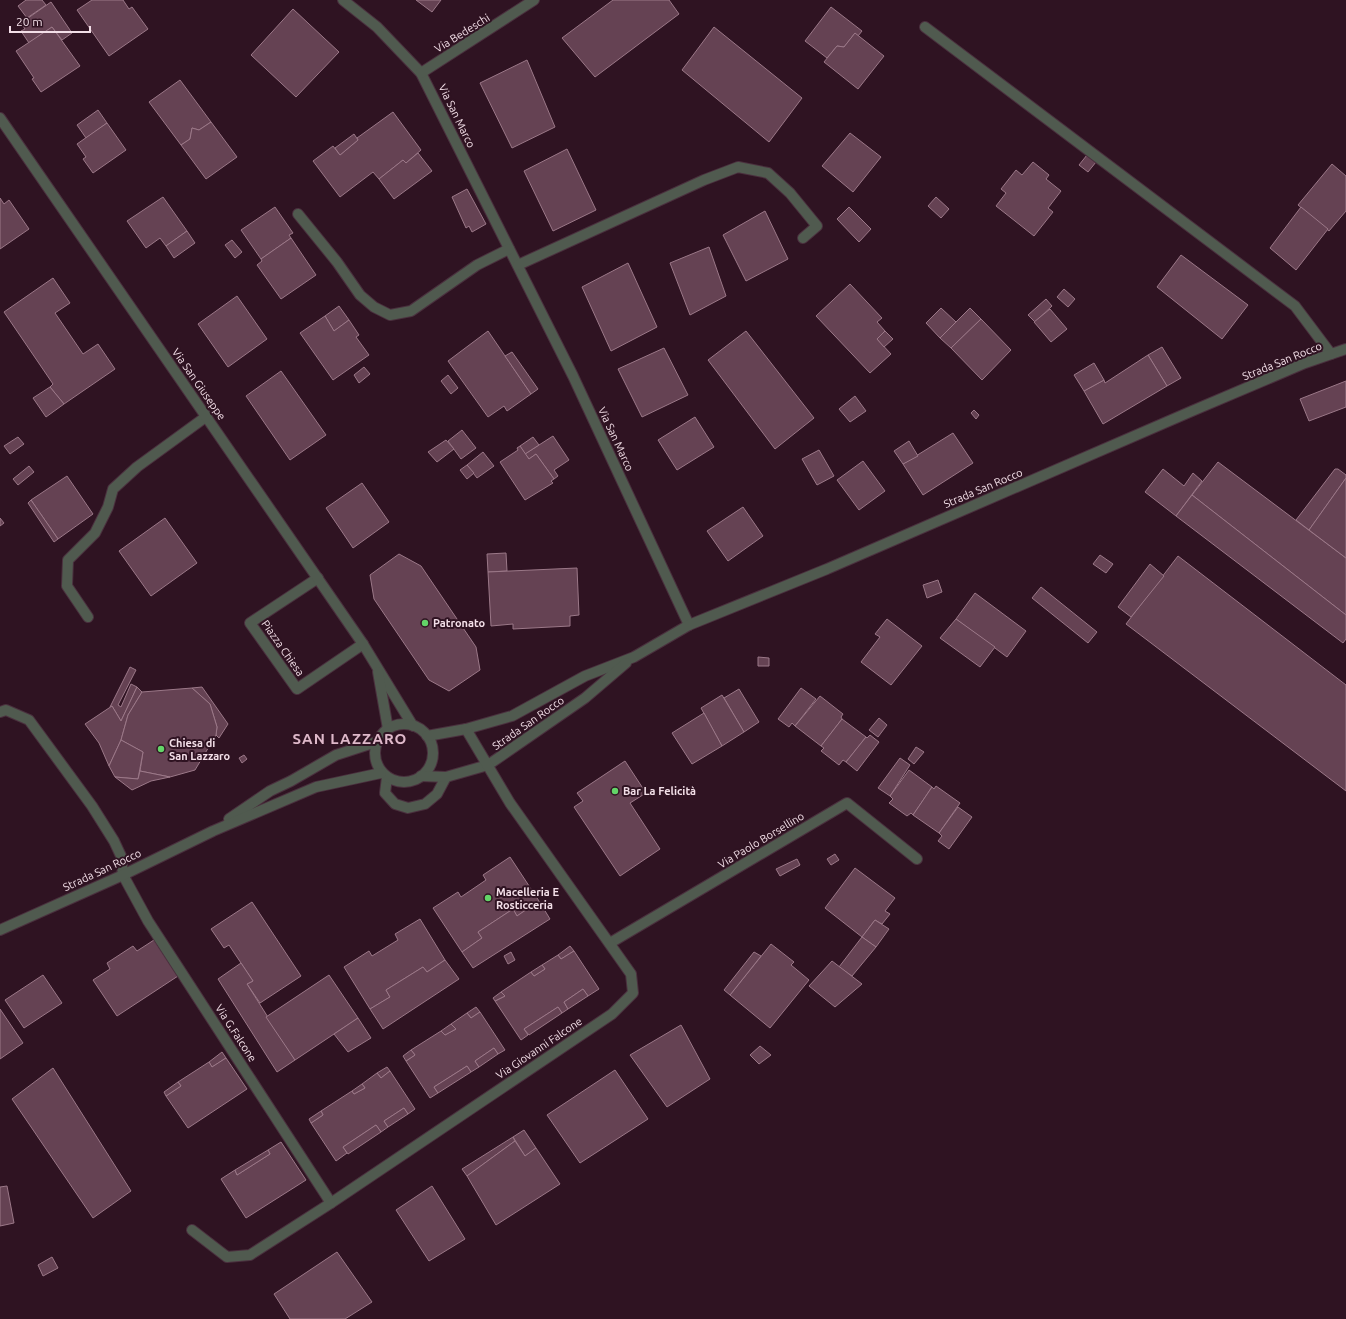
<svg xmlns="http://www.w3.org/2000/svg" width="1346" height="1319" viewBox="0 0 1346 1319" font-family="Ubuntu,sans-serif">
<rect width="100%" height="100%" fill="#2f1322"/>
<g fill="#654253" stroke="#9b7888">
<polygon points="26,0 42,0 46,5 27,18 18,6"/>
<polygon points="92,0 123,0 129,9 132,7 148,29 109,56 77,10"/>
<polygon points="416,0 441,0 432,12"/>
<polygon points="613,0 669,0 679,14 595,77 562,38"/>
<polygon points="51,2 72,33 62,40 52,27 29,43 21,31 25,29 21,23"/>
<polygon points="831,7 862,31 858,36 855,33 844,47 837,46 827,58 805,41"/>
<polygon points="293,9 339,52 296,97 251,55"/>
<polygon points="52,27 80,66 41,92 32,79 34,78 16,51"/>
<polygon points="714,27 802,98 769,142 682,70"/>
<polygon points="855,33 884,56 858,89 824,62 837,46 844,47"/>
<polygon points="527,60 555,127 512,148 480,83"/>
<polygon points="180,80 211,122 199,130 192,128 190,139 181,145 149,102"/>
<polygon points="98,110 107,123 86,138 77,125"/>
<polygon points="393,112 421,150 406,163 403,160 379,179 373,172 340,197 313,161 333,146 340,155 358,140 357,138"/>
<polygon points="211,122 237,157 206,179 181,145 190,139 192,128 199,130"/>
<polygon points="107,123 126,150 93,173 83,159 86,157 77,144"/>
<polygon points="850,133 881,157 853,192 822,166"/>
<polygon points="354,134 358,140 340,155 335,148"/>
<polygon points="567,149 596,210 553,231 524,171"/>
<polygon points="418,153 432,171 394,199 379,179 403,160 406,163"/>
<polygon points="1087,155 1096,162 1088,172 1079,165"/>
<polygon points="1033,162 1049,175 1046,179 1061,191 1048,208 1053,212 1034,236 996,206 1006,193 1001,189 1016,170 1022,175"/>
<polygon points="1332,164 1346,176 1346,211 1329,231 1298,205"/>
<polygon points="467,189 486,224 472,232 469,226 466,228 452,197"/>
<polygon points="163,197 187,231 166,246 160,238 146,248 127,221"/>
<polygon points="936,197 949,209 941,218 928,206"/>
<polygon points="0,198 4,204 9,200 29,229 0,249"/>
<polygon points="275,207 293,233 289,235 291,238 261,259 241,230"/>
<polygon points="849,207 871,229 859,242 837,219"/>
<polygon points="1301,207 1328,229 1296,270 1270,248"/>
<polygon points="765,211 788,259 746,281 723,235"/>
<polygon points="187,231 195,243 174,258 166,246"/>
<polygon points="291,238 316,275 281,299 257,265 262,261 261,259"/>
<polygon points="232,240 242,252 235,258 225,245"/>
<polygon points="709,247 726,296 690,315 670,263"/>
<polygon points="1181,255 1248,305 1222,339 1157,287"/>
<polygon points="628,263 657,327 611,351 582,287"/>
<polygon points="53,278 70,303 55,313 83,354 98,344 115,369 64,404 50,387 53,384 4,312"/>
<polygon points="850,284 882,318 877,322 885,331 877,339 891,354 870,373 816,316"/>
<polygon points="1064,289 1075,299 1068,307 1057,297"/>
<polygon points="237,296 267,339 228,367 198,324"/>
<polygon points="1046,299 1052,306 1035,322 1028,315"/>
<polygon points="339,306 349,320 334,331 325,316"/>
<polygon points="941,308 956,322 940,338 926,323"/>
<polygon points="970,308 981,319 951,348 940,338"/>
<polygon points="1050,309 1067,329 1051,342 1034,322"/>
<polygon points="325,316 334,331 349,320 359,335 356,337 369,355 333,380 300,333"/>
<polygon points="981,319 1011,350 982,380 951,348"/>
<polygon points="488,331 531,394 507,411 504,406 488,417 448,361"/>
<polygon points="746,331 814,418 775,449 708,360"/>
<polygon points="885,331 893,339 884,347 877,339"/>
<polygon points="1162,347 1181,378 1167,386 1148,355"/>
<polygon points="664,348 688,395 642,417 618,369"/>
<polygon points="512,352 538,389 531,394 505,356"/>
<polygon points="1148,355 1167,386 1103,424 1084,391 1104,380 1105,383"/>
<polygon points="1094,363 1104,380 1084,391 1074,375"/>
<polygon points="364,367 370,374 359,383 354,375"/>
<polygon points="281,371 326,435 290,460 246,396"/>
<polygon points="448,375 458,388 451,394 441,381"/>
<polygon points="1346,381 1346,407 1309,421 1300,399"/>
<polygon points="50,387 64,404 46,417 33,398"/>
<polygon points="855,396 866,411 850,422 839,409"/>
<polygon points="974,410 979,415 976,419 971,413"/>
<polygon points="695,417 714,447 677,470 658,440"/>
<polygon points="462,430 476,448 461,459 448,441"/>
<polygon points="953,433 973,463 923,495 903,464"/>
<polygon points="553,436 569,460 554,470 558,476 554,479 536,454 529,459 525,454"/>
<polygon points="18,437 24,444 10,454 4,446"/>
<polygon points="533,437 539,445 525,454 520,446"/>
<polygon points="446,440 454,449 437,462 428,452"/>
<polygon points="909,441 918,456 903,464 894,451"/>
<polygon points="520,446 529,459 536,454 554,479 551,481 553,483 525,500 500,462 518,450 517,448"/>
<polygon points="819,450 834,476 817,485 802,459"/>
<polygon points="483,452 494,466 477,478 467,465"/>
<polygon points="863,461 885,491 859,510 837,480"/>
<polygon points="1218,462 1346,558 1346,615 1192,495"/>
<polygon points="467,465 474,473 467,479 460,470"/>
<polygon points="29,466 34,472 18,485 13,479"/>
<polygon points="1163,469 1184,486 1193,473 1202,481 1176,516 1145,492"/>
<polygon points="1335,469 1338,469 1346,475 1346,478 1309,530 1296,520"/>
<polygon points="67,476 93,514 58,539 31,500"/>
<polygon points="1346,478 1346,558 1309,530"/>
<polygon points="362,483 389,522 353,548 326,508"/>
<polygon points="1192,495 1346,615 1346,639 1343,643 1176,516"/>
<polygon points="31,500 58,539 54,542 28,503"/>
<polygon points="743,507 763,536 728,561 707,531"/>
<polygon points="0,518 4,523 0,526"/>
<polygon points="165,518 197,563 151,596 119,551"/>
<polygon points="506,553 507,571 488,572 487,554"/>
<polygon points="399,554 421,566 476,647 480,670 449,691 429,680 374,599 370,575"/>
<polygon points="1100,555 1113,564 1106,573 1093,564"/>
<polygon points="1178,556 1346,685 1346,791 1126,624"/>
<polygon points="1150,564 1164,576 1131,617 1118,607"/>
<polygon points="577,568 579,615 570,616 570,626 513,629 513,624 491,626 488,572"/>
<polygon points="938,580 942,592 927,598 923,585"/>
<polygon points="1041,587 1097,632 1088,643 1032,598"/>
<polygon points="975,593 1026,631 1007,657 956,619"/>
<polygon points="887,619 922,646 891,685 861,662 880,637 875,634"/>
<polygon points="956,619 995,647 980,667 940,638"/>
<polygon points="758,657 769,658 769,666 758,666"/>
<polygon points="130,667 136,670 118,705 121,707 131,684 137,687 121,721 112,706 110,707"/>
<polygon points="137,687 142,692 128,715 121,740 109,766 99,743 85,724 112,706 121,721"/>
<polygon points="202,687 228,724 219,738 216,735 217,727 210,704 192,688"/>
<polygon points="192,688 210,704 217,727 216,735 195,770 170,777 140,771 143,752 121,740 128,715 142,692"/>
<polygon points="801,688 816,699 795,726 792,723 789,727 778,719"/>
<polygon points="739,689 759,722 744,732 724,698"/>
<polygon points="722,695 744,732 722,746 701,708"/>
<polygon points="820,696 843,714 841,717 842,719 821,746 795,726"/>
<polygon points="704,713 722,746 692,764 672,733"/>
<polygon points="879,718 887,725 878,737 869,730"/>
<polygon points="842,719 866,737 846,762 843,760 839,765 821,751 824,748 821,746"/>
<polygon points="870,735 879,742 857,771 846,762 866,737 867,738"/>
<polygon points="121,740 143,752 138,779 115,777 109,766"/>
<polygon points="916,747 924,752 914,764 908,759"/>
<polygon points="244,755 247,759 242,763 239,758"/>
<polygon points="900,758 910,765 890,796 878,788"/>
<polygon points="625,761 646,793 630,803 660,849 620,876 574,807 583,801 577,793"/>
<polygon points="909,770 932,787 913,815 911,813 907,816 889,803 893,799 890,796"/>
<polygon points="140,771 170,777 151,781 132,790 115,777 138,779"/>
<polygon points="936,786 960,803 939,833 913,815 932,787 934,789"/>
<polygon points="958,807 972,817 949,849 938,841 942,836 939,833"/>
<polygon points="835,854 839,860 831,865 827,859"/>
<polygon points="510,857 539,901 517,916 513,909 478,932 482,938 462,952 433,908 458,892 461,897 486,880 483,875"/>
<polygon points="797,859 800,865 780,876 776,869"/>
<polygon points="855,868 895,898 885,911 890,914 882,924 875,920 862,937 825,908"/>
<polygon points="539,901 550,919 473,968 462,952 482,938 478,932 513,909 517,916"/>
<polygon points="252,902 301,976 260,1003 247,984 253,981 229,945 224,948 211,929"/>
<polygon points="420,919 445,960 427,972 423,967 386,990 390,997 370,1009 344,967 369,951 372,956 398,940 395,934"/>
<polygon points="875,920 889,929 876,947 862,937"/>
<polygon points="862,937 876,947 852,976 839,967"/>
<polygon points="154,940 178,976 117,1016 93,980 110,969 107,963 133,946 137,951"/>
<polygon points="771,944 794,962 791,965 809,980 770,1028 730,995"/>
<polygon points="570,946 574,951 561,959 558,955"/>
<polygon points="574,951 599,989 588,996 583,989 564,1002 568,1009 562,1013 558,1007 524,1029 528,1035 521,1040 495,1001 505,996 501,992 531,972 534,976 545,969 542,965 558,955 561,959"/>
<polygon points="511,952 515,960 508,964 504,956"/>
<polygon points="754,952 761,956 730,995 724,990"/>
<polygon points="445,960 459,979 383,1029 370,1009 390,997 386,990 423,967 427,972"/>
<polygon points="832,961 862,984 835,1007 809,986"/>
<polygon points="241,963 253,981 247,984 295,1060 277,1072 218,979"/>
<polygon points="542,965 545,969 534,976 531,972"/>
<polygon points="43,975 62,1003 24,1028 5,1000"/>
<polygon points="329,975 358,1018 295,1060 266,1017"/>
<polygon points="583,989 588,996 568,1009 564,1002"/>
<polygon points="501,992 505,996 495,1001 493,998"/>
<polygon points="476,1007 480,1012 471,1018 467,1013"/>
<polygon points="558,1007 562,1013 529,1035 524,1029"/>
<polygon points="0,1009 23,1043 0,1059"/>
<polygon points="480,1012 505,1050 498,1054 494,1048 475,1061 479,1067 471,1072 467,1066 434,1087 438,1093 430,1098 406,1061 415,1055 411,1050 441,1031 445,1035 456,1029 451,1024 467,1013 471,1018"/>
<polygon points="358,1018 371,1038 348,1052 334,1034"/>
<polygon points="451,1024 456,1029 445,1035 441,1031"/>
<polygon points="681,1025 710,1079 667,1107 630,1055"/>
<polygon points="760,1046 771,1055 759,1064 750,1055"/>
<polygon points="494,1048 498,1054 479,1067 475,1061"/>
<polygon points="411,1050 415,1055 406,1061 403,1056"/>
<polygon points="222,1052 226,1058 212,1067 209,1062"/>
<polygon points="226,1058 247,1089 188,1128 166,1096 181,1086 178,1082 209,1062 212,1067"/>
<polygon points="467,1066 471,1072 438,1093 434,1087"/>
<polygon points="387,1067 390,1071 381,1078 377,1073"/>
<polygon points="53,1068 131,1191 93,1218 12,1099"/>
<polygon points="615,1070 648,1119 580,1163 547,1115"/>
<polygon points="390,1071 415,1109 408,1114 404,1108 384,1121 388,1127 381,1132 376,1125 343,1147 347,1153 336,1161 311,1123 323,1115 321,1111 352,1091 354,1094 365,1088 362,1084 377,1073 381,1078"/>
<polygon points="178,1082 181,1086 166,1096 164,1092"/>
<polygon points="362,1084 365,1088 354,1094 352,1091"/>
<polygon points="404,1108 408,1114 388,1127 384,1121"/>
<polygon points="321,1111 323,1115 311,1123 309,1119"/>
<polygon points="376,1125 381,1132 348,1154 343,1147"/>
<polygon points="524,1130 536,1148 525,1156 513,1137"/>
<polygon points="513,1137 515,1141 467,1176 462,1169"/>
<polygon points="515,1141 525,1156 536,1148 560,1184 496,1225 467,1176"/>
<polygon points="281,1142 306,1180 246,1218 221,1179 235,1170 237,1175 270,1154 268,1150"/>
<polygon points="268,1150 270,1154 237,1175 235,1170"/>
<polygon points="7,1186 14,1223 0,1226 0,1187"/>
<polygon points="432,1186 465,1239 429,1261 396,1210"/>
<polygon points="337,1252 372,1302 345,1319 290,1319 274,1294"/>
<polygon points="52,1257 58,1268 43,1276 38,1265"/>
</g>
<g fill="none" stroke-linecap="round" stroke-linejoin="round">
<defs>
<g id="lane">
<polyline points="925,27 1295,306 1331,354"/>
<polyline points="318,578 250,623 297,689 363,644"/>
<polyline points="88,617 67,586 68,560 95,533 108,507 113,489 137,467 207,416"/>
<polyline points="0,712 6,710 29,720 92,806 114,841 121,856 123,875"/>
<polyline points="387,777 385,793 395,804 408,808 425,804 437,794 446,777"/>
</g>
<g id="street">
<polyline points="343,0 377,27 421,73 573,376 689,625"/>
<polyline points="421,73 534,0"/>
<polyline points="0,118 363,644 413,726"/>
<polyline points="298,214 337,262 360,295 374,307 390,315 411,311 477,265 509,249"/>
<polyline points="518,265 704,180 738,167 768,173 790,193 817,226 803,238"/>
<polyline points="378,672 388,729"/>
<circle cx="404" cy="753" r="29"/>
<polyline points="427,736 466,729 512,716 585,676 634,657 689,625 827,569 1192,411 1305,363 1346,349"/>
<polyline points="421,776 446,777 488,765 585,698 626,663"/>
<polyline points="229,819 270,791 291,781 336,755 376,742"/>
<polyline points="123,875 148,921 331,1203"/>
<polyline points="0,930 123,875 213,831 316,787 381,773"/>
<polyline points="610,943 847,803 917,859"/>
<polyline points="192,1230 227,1257 250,1255 331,1203 612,1014 633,993 631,974 510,803 466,729"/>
</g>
</defs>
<use href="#lane" stroke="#4a303e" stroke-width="12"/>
<use href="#street" stroke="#4a303e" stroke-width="12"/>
<use href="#lane" stroke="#505a4f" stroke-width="10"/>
<use href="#street" stroke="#505a4f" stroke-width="10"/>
</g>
<g fill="#63d468" stroke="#2f1322" stroke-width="1.5">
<circle cx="425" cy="623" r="4"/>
<circle cx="161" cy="749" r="4"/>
<circle cx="615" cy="791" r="4"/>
<circle cx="488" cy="898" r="4"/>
</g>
<g text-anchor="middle" stroke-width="4" stroke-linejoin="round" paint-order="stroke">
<g font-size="11" fill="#f3dfe8" stroke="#2f1322">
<text transform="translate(462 33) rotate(-32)" y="4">Via Bedeschi</text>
<text transform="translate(457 116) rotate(64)" y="4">Via San Marco</text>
<text transform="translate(1282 361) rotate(-22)" y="4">Strada San Rocco</text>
<text transform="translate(199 384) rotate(55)" y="4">Via San Giuseppe</text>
<text transform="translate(616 439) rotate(65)" y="4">Via San Marco</text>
<text transform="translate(983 488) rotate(-23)" y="4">Strada San Rocco</text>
<text transform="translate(283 648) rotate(55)" y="4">Piazza Chiesa</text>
<text transform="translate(528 723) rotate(-35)" y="4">Strada San Rocco</text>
<text transform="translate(761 840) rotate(-31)" y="4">Via Paolo Borsellino</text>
<text transform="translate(102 870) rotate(-25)" y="4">Strada San Rocco</text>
<text transform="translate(236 1033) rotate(57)" y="4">Via G.Falcone</text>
<text transform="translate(539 1048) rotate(-34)" y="4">Via Giovanni Falcone</text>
</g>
<g font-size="11" font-weight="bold" fill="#f3dfe8" stroke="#2f1322" text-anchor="start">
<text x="433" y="627">Patronato</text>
<text x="169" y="747">Chiesa di<tspan x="169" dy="13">San Lazzaro</tspan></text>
<text x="623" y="795">Bar La Felicità</text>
<text x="496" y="896">Macelleria E<tspan x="496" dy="13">Rosticceria</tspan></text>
</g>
<g font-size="15" font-weight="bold" letter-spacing="1" fill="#deb8c9" stroke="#2f1322">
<text x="350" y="744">SAN LAZZARO</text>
</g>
</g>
<path d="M10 26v6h80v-6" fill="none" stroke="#f3dfe8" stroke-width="2"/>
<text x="16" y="26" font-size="12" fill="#f3dfe8" stroke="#2f1322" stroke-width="3" paint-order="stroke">20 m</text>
</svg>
